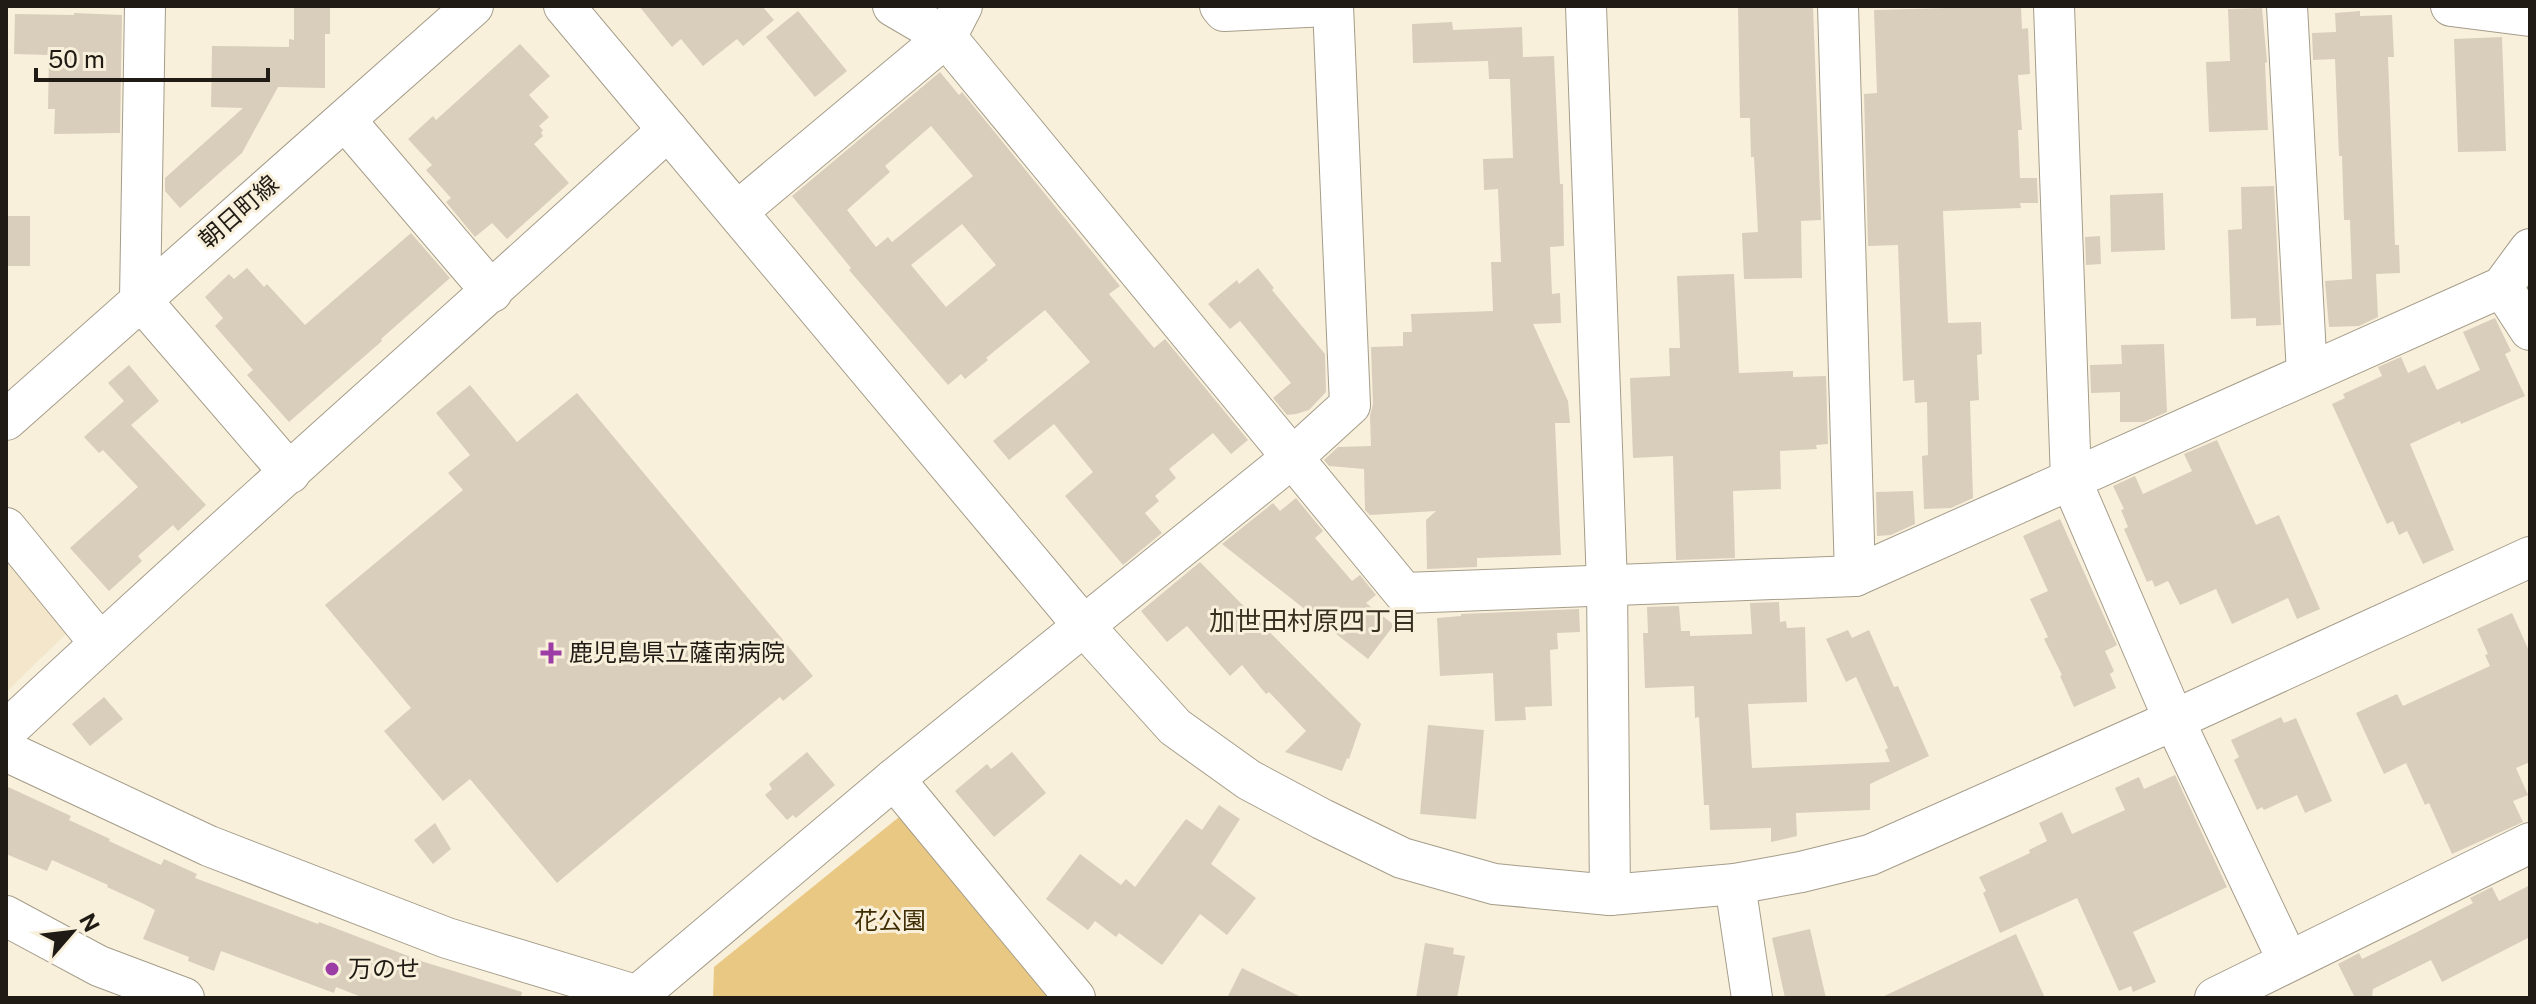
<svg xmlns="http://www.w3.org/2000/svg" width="2536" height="1004" viewBox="0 0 2536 1004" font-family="'Public Sans','Noto Sans JP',sans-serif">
<rect width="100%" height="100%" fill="#f9f0dc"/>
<polygon fill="#f3e6cb" points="6,544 71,629 6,692"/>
<polygon fill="#e9c883" points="904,813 1056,998 713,998 714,967"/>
<g fill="#d8cebb" fill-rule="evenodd">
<polygon points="294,6 330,6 330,34 325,34 325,88 278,87 242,153 180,208 165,191 165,178 243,108 211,107 212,46 289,47 289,39 294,40"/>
<polygon points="639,6 762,6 774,20 743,46 737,39 703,66 681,39 672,47"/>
<polygon points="1738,6 1813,6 1821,220 1801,221 1802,278 1744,279 1742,233 1758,232 1754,157 1751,157 1750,118 1740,118"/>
<polygon points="2021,6 2022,29 2028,28 2030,74 2018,75 2022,130 2018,130 2020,178 2037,178 2038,203 2020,203 2021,208 1943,211 1948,323 1981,322 1982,354 1977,355 1979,400 1970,401 1973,498 1951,508 1924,509 1922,456 1928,455 1927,402 1915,403 1914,380 1903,381 1898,245 1868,246 1864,94 1877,93 1874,10"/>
<polygon points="2262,8 2267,62 2265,63 2268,130 2209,132 2206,62 2230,61 2228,9"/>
<polygon points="798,11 847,71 815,97 766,37"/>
<polygon points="2360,11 2360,16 2392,15 2394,57 2388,57 2395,245 2399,245 2400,273 2376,274 2378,317 2359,326 2329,327 2325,281 2352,279 2350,220 2344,220 2342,156 2339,156 2335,59 2313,60 2312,33 2336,32 2335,13"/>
<polygon points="74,13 122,15 120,133 54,134 55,109 48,109 49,55 14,54 15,14 74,15"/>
<polygon points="1452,22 1453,30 1522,27 1523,57 1554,56 1560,184 1563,184 1564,246 1550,247 1552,294 1560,293 1561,323 1533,324 1568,401 1570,423 1555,423 1561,555 1477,558 1477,567 1427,569 1426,520 1436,511 1370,515 1365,510 1364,469 1329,466 1324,460 1338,447 1371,446 1370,416 1373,404 1371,347 1403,346 1403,332 1412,332 1411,314 1493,311 1491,262 1501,262 1498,189 1484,190 1483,159 1513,158 1510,79 1489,79 1488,61 1413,63 1412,24"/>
<polygon points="2502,37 2506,151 2458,152 2454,39"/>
<polygon points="520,44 550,76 529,95 549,117 539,126 543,130 541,133 543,136 534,144 569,183 507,239 492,223 475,237 446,202 451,198 426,170 432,165 408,139 433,116 436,120"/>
<path d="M 940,72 L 959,95 L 962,92 L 1120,286 L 1109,294 L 1154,348 L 1165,339 L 1248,440 L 1231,454 L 1213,433 L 1169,469 L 1176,478 L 1155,496 L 1159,501 L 1145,513 L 1162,533 L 1123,565 L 1065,496 L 1093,472 L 1054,424 L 1009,460 L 993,441 L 1090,362 L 1045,310 L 986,358 L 988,360 L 965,379 L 961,374 L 948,385 L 849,270 L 851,268 L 792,196 ZM 931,126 L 973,176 L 892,242 L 888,237 L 876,247 L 847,210 L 890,172 L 885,166 ZM 962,224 L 996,265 L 946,307 L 911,265 Z"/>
<polygon points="2274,186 2281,325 2256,326 2256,318 2231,319 2228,230 2242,229 2241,187"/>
<polygon points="2163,193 2165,250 2111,252 2110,195"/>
<rect x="6" y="216" width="24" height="50"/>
<polygon points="411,233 450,278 381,339 382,341 289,422 247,375 253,370 215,326 223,318 205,297 229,274 234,279 247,268 264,287 267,284 305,325"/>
<polygon points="2100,236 2101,264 2086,265 2085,237"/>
<polygon points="1258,268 1274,288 1272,290 1325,354 1326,392 1309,410 1296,414 1287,415 1273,398 1291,383 1240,321 1230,329 1208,304 1237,280 1239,284"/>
<polygon points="1734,274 1739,373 1793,371 1793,377 1826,376 1828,444 1816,445 1817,449 1780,451 1781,489 1733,491 1735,558 1676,560 1673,456 1633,458 1630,378 1670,376 1669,348 1680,348 1677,276"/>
<polygon points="2495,318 2511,351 2505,354 2525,396 2461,424 2460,421 2410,444 2454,550 2423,564 2407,531 2399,535 2393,521 2387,524 2332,404 2345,398 2343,394 2382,376 2378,367 2401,357 2408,373 2425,365 2437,390 2480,370 2463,332"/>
<polygon points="2164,344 2167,412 2144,422 2120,422 2120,392 2091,393 2090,365 2122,364 2121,345"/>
<polygon points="129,365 159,401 131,425 206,505 178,531 173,525 138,556 142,561 109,591 70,548 138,487 103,450 99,453 84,437 124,401 108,383"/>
<polygon points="470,385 517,442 577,393 813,676 783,701 780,697 557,883 470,779 443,801 384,731 411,708 325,605 463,490 448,473 470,455 436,413"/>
<polygon points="2217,440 2256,525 2279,515 2320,609 2297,619 2288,598 2232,624 2216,589 2180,605 2168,581 2155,587 2152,580 2147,582 2124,529 2128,527 2121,510 2124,509 2113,486 2135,476 2143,494 2192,471 2184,454"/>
<polygon points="1913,491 1915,524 1891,535 1877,536 1876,492"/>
<polygon points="1296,498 1323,531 1315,538 1352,581 1360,575 1376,595 1366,603 1394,625 1368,659 1222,544 1273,503 1280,511"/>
<polygon points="2060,519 2117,645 2105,651 2114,671 2110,674 2116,688 2074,707 2060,676 2062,675 2044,639 2048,637 2030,599 2048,591 2023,536"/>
<polygon points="1200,562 1361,724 1349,759 1347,758 1342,771 1285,752 1306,731 1269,692 1266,694 1242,665 1230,676 1187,626 1167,642 1141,611"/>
<polygon points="1779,602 1780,622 1786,621 1787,628 1805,627 1807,702 1748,704 1752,768 1890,762 1885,750 1888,748 1856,677 1846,682 1826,639 1848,630 1852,638 1869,630 1894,687 1898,686 1929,756 1870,784 1870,810 1796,813 1797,836 1771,842 1771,828 1710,830 1709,805 1704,805 1699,717 1695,718 1694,686 1645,688 1643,633 1648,633 1647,607 1679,606 1681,631 1690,631 1690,636 1752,634 1750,603"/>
<polygon points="1579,609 1580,632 1557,633 1558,649 1550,650 1552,706 1525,707 1526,720 1495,721 1493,673 1440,676 1437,618 1461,616 1461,614"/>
<polygon points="2512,613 2530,653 2530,762 2516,768 2528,795 2513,801 2523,822 2452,854 2429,803 2425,805 2406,763 2384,774 2356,713 2397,694 2403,706 2490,666 2485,655 2488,654 2477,629"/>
<polygon points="104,697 123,719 90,746 72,724"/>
<polygon points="2281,717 2284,723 2296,718 2332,801 2305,813 2297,795 2264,810 2262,807 2257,810 2234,760 2239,757 2231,740"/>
<polygon points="1428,725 1484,730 1476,819 1420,814"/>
<polygon points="807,752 835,785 796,818 793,815 787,820 765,795 772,789 769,784"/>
<polygon points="1012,752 1046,793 994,837 955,791 987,764 991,769"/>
<polygon points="2175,775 2227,887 2133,932 2156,982 2133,992 2131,986 2119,991 2077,898 2000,933 1983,893 1986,891 1979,877 2030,853 2029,850 2047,841 2039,823 2062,812 2072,834 2125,810 2115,788 2139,777 2144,789"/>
<polygon points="6,786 71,816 69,820 110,839 109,841 161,865 164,859 197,874 195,878 318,924 319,922 424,962 522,992 521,998 364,998 336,987 334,993 221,951 214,971 188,961 189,957 143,939 155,910 144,904 107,887 108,885 52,860 47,871 6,854"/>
<polygon points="1219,805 1240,819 1211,864 1256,898 1227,935 1200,914 1162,965 1119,933 1116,937 1095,921 1088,930 1046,899 1080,854 1121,885 1126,879 1135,887 1186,819 1202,830"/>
<polygon points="435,823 451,849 433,864 414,840"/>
<polygon points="2530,885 2530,937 2442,982 2431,960 2373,989 2372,998 2355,998 2338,964 2359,953 2362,959 2417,932 2473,903 2470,898 2492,887 2499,901"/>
<polygon points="1810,929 1826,998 1785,998 1772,938"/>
<polygon points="2016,934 2045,998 1880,998"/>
<polygon points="1425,943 1454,948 1453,954 1465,956 1457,998 1416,998"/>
<polygon points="1242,968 1303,998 1227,998"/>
</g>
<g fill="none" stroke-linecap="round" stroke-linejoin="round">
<defs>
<g id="minor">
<polyline points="145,6 140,299 290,473"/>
<polyline points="564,6 1083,625 1175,727 1249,780 1322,819 1402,858 1494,884 1610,895 1735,884 1801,872 1870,855 2174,720 2530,557"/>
<polyline points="893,6 946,37 1404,593 1855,576 2502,287 2530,249"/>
<polyline points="1220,6 1224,11 1328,6"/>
<polyline points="1586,6 1607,585 1610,895"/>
<polyline points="1838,6 1855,576"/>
<polyline points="2054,6 2071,480 2174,720 2288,961"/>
<polyline points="2287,6 2307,374"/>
<polyline points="2451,6 2530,16"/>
<polyline points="345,120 492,292"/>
<polyline points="738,211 946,37 962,6"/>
<polyline points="2502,287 2530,330"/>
<polyline points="6,420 473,6"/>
<polyline points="6,528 100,643"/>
<path d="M 6,731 C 223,527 448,332 668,130"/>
<polyline points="6,751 209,846 447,938 645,998"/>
<polyline points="894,779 1075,998"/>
<polyline points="1735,884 1752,998"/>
<polyline points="6,916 99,966 184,998"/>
<polyline points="638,998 638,995 894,779 1293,457 1350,405 1333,6"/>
<polyline points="2215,998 2530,843"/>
</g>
</defs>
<use href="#minor" stroke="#a59d8a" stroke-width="42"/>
<use href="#minor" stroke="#fff" stroke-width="40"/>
</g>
<g fill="#9c3ca5" stroke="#f9f0dc" stroke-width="3">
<path d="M547 641h8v8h8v8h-8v8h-8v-8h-8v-8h8z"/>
<circle cx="332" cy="969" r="8"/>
</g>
<g text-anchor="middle" stroke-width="6" stroke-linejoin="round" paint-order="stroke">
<g font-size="24" fill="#201c15" stroke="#f9f0dc">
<text transform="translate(239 212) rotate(-41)" y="8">朝日町線</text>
</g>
<g font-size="24" fill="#201c15" stroke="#f9f0dc" text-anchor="start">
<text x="569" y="661">鹿児島県立薩南病院</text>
<text x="348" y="977">万のせ</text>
</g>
<g font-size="24" fill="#3f2e04" stroke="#f9f0dc">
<text x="890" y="929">花公園</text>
</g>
<g font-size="26" fill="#383021" stroke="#f9f0dc">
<text x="1313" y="630">加世田村原四丁目</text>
</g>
</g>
<rect width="2536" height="1004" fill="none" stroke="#201c15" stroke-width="16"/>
<g transform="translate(72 932) rotate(62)" stroke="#f9f0dc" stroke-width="6" paint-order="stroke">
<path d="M0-6L14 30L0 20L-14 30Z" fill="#201c15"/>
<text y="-12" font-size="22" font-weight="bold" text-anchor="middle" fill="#201c15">N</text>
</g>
<path d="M36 68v12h232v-12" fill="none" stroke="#201c15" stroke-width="4"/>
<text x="48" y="68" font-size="24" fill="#201c15" stroke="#f9f0dc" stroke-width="6" paint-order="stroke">50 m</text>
</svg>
